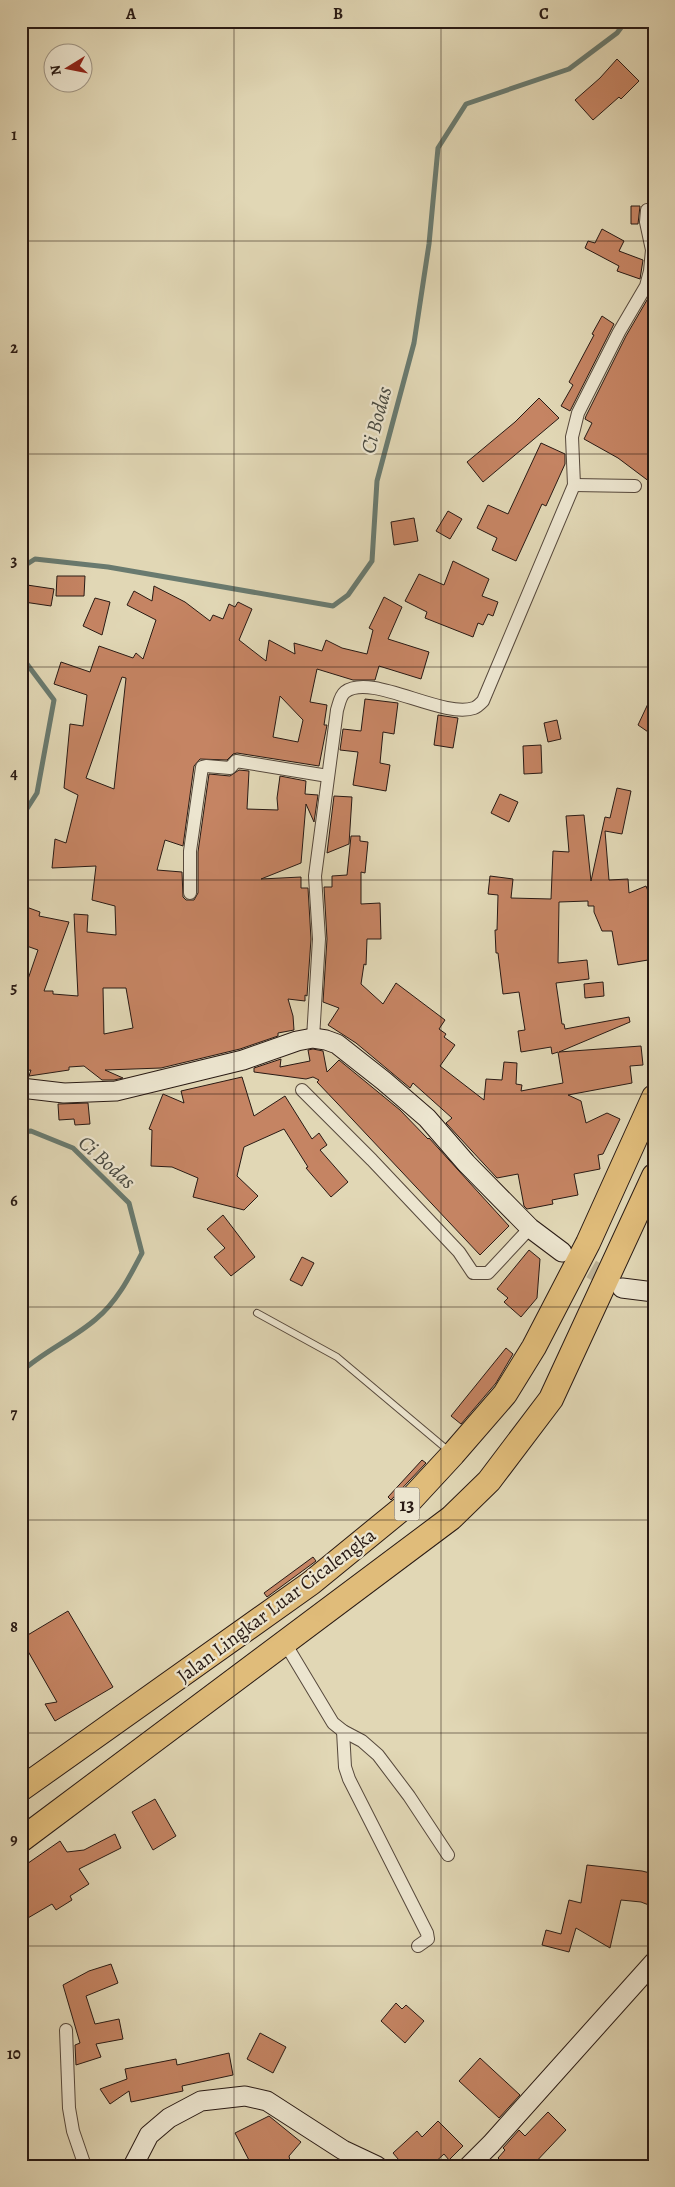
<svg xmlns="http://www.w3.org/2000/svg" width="675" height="2187" viewBox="0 0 675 2187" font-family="Alegreya,serif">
<rect width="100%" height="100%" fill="#e1d7b5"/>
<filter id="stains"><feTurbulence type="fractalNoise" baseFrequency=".004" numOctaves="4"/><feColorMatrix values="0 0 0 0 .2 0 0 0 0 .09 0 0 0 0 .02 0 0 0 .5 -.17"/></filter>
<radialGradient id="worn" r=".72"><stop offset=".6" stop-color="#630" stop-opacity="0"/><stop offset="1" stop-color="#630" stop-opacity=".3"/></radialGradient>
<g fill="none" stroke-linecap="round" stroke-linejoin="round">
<g stroke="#697a6f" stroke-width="5">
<polyline points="21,568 35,559 108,567 333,606 348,595 372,561 377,481 414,343 429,244 438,148 466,104 569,69 617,33 626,21"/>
<polyline points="21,656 54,700 37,793 21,818"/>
<path d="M 21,1132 L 31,1131 L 73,1148 L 129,1203 L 142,1253 C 130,1276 117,1302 96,1319 C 73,1339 44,1351 21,1372"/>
</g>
</g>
<g fill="#c58463" stroke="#291a14" fill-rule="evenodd">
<polygon points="617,59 639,81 621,99 619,97 593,120 575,100 600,78"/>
<polygon points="631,206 640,206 638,224 631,224"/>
<polygon points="602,229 624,241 619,251 643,260 640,279 617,271 619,266 585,248 588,241 595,243"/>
<polygon points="654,288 654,485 618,458 584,439 592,423 585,419 586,416 626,336"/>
<polygon points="602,316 614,324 570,411 561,406 573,385 569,382 594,335 592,334"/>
<polygon points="539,398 559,418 483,482 467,462 515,422"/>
<polygon points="541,443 565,454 565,464 546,506 542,504 516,561 492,550 497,538 477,528 488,505 508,514"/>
<polygon points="448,511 462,519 450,539 436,531"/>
<polygon points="414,518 418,541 394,545 391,522"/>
<polygon points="453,561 489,579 482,596 498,602 493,616 488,614 483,625 478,623 473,637 425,618 427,612 405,601 419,574 444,585"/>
<polygon points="57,576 85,576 84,596 56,596"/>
<polygon points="27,585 54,589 51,606 24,602"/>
<path d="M 154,586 L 185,602 L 210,621 L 213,615 L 223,619 L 229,604 L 235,607 L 238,602 L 252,609 L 239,640 L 266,661 L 269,640 L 295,654 L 294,643 L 322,651 L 326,640 L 342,648 L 367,654 L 373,630 L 369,628 L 384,597 L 402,607 L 388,639 L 429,652 L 421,679 L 379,666 L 375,680 L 353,680 L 317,669 L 310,702 L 327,705 L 324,725 L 327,725 L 319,766 L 237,753 L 233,754 L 227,760 L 200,759 L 194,766 L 183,846 L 165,840 L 157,870 L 182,872 L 183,897 L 186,900 L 194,900 L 198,893 L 198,852 L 209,774 L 230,776 L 239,770 L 249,771 L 247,809 L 278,810 L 277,798 L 280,776 L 306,781 L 305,794 L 318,795 L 314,822 L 306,804 L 301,863 L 261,879 L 301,877 L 301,888 L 308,888 L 311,939 L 307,996 L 305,995 L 305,1001 L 288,999 L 293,1016 L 294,1030 L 278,1033 L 278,1036 L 240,1049 L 161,1068 L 105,1070 L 123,1078 L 114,1080 L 102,1080 L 84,1066 L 69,1067 L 69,1070 L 29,1076 L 31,1070 L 21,1071 L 21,997 L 27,998 L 27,982 L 38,950 L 21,944 L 21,905 L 40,912 L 39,916 L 69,922 L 44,991 L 53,991 L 53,994 L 78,996 L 74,914 L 88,915 L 87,932 L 116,935 L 115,906 L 92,900 L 96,866 L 52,868 L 55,839 L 66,843 L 78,795 L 64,788 L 70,724 L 83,726 L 87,695 L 54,684 L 61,662 L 90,672 L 99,646 L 133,658 L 136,653 L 143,659 L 156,620 L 127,605 L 134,591 L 152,601 ZM 122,677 L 126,678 L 114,789 L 86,778 ZM 280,696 L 303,720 L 298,742 L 273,737 ZM 103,988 L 126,988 L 133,1028 L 104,1034 Z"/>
<polygon points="95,598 110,602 102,635 83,626"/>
<polygon points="654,691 654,736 638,725"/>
<polygon points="365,699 398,703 394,734 383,732 380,763 390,765 386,791 353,785 358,752 340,750 343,729 361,731"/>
<polygon points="438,715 458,718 453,748 434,745"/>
<polygon points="557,720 561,739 548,742 544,723"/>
<polygon points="541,745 542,773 524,774 523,746"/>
<polygon points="617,788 631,791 622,834 605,831 609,880 628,879 629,893 646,886 654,906 654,959 618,965 612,931 602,931 594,912 594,906 588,906 588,901 559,902 558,963 587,960 589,979 556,983 562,1024 564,1024 565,1029 629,1017 630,1022 559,1052 641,1046 643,1065 630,1066 632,1083 568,1095 581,1101 586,1123 607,1113 620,1119 603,1154 598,1155 600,1169 574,1174 578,1195 552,1200 553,1204 527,1209 524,1206 518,1174 497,1178 446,1123 452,1118 413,1083 410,1088 356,1043 328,1025 339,1008 323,1002 327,939 324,887 332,887 332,876 347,875 351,836 360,836 360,841 368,842 365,873 361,872 361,904 380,903 381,939 367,939 366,965 364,964 361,984 383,1004 396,983 445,1020 439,1029 446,1034 444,1037 455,1045 440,1066 484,1100 486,1079 502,1080 504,1062 517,1063 516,1084 522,1085 521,1091 563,1083 558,1052 552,1054 551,1047 521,1052 518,1031 525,1030 519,992 503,994 498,953 496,953 495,930 497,930 498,895 488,894 490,876 513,879 511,898 551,899 553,851 569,852 566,816 584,815 591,881 605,817 610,818"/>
<polygon points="500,794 518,802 509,822 491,813"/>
<polygon points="334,796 352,797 349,844 327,853"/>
<polygon points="603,982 604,996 585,998 584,984"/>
<polygon points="313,1049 323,1051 327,1072 339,1060 400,1110 428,1139 429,1138 509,1226 480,1255 337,1103 317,1082 319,1080 313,1077 306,1079 254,1072 254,1068 281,1059 280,1067 310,1061 308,1050"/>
<polygon points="242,1077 254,1116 285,1096 312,1139 319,1133 327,1145 320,1150 348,1182 331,1197 306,1168 308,1167 284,1129 244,1147 237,1176 258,1196 244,1210 193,1197 198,1178 172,1167 151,1166 152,1130 149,1129 163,1094 184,1103 181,1091"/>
<polygon points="88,1103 90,1124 75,1125 74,1119 59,1120 58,1104"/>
<polygon points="223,1215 255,1257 231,1276 214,1257 225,1248 207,1229"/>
<polygon points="529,1250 540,1259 537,1298 521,1317 504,1302 508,1298 497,1289"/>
<polygon points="302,1257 314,1263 302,1286 290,1280"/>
<polygon points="506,1348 513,1354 496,1383 461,1424 451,1416"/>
<polygon points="422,1460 426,1463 391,1500 388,1497"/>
<polygon points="313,1557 316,1561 267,1597 264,1593"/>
<polygon points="68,1611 113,1687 55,1721 45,1704 57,1702 21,1639"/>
<polygon points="155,1799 176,1836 153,1850 132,1812"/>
<polygon points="115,1834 121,1848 79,1869 89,1884 70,1896 72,1900 56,1910 52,1904 21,1922 21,1868 60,1841 67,1852 84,1850"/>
<polygon points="587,1865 642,1871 654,1874 654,1907 641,1902 621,1900 610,1948 576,1928 569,1952 542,1945 546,1930 561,1934 569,1900 581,1903"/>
<polygon points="111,1964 118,1983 86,1996 95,2024 119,2019 123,2039 96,2044 101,2057 76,2065 75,2045 80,2043 63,1985 89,1971"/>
<polygon points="396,2003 402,2009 406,2005 424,2021 405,2043 381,2021"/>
<polygon points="260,2033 286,2047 273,2073 247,2059"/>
<polygon points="229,2053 233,2075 182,2086 183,2091 131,2102 129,2091 110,2104 100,2089 127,2079 125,2069 176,2059 177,2065"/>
<polygon points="480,2058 520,2095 499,2118 459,2081"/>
<polygon points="548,2112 566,2130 532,2166 506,2166 498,2158 505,2150 503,2148 519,2130 525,2136"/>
<polygon points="269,2116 301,2142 289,2156 291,2166 252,2166 235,2133"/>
<polygon points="438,2121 463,2146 449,2160 444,2154 431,2166 404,2166 393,2153 417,2131 422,2137"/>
</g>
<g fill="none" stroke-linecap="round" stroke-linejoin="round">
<polyline stroke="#bcb195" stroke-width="19" stroke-dasharray="19 9" stroke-linecap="butt" points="567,1255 617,1284"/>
<defs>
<polyline id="lane" points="257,1313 337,1357 450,1452"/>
<g id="street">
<polyline points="574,485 635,486"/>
<polyline points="190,893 190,851 202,767 206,766 230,768 236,761 328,776"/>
<path d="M 313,1038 L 319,939 L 315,876 L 337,710 C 339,704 340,696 345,692 C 371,672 442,719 474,708 C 477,707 480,704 483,701 L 574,485 L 572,437 L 578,413 L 619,332 L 646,286 L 650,271 L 652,250 L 646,222 L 647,210"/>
<polyline points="302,1090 372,1160 459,1252 473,1273 488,1273 530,1228"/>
<polyline points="285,1643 333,1723 343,1731 362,1741 378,1755 409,1796 448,1855"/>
<polyline points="343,1731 345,1767 349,1779 427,1933 428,1939 418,1946"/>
<polyline points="66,2030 69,2108 73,2131 85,2166"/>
</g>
<g id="secondary">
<polyline points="21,1088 64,1093 116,1091 243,1060 297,1041 313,1038 326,1040 337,1044 384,1081 427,1118 466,1163 530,1228 562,1252"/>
<polyline points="622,1288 654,1292"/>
<polyline points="133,2166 149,2135 169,2118 201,2101 245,2096 267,2101 343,2150 377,2166"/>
<polyline points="469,2166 491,2144 654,1962"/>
</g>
<g id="highway">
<polyline points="21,1789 311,1583 404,1507 453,1454 505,1394 534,1347 588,1243 654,1097"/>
<polyline points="21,1840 451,1518 489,1481 551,1399 654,1176"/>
</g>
</defs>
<use href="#lane" stroke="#57493c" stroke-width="8"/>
<use href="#street" stroke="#57493c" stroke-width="14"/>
<use href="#secondary" stroke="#291a14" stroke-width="21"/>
<use href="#highway" stroke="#291a14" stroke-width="26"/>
<use href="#lane" stroke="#ece5cf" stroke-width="6"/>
<use href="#street" stroke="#ece5cf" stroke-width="12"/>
<use href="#secondary" stroke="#ece5cf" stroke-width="19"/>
<use href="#highway" stroke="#e0bc7a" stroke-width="24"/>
</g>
<path fill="none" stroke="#291a14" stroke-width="1" stroke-opacity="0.55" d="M 234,21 L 234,2166M 441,21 L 441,2166M 21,241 L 654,241M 21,454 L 654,454M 21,667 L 654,667M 21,880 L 654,880M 21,1094 L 654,1094M 21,1307 L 654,1307M 21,1520 L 654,1520M 21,1733 L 654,1733M 21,1946 L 654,1946"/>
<g text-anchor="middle" stroke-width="4.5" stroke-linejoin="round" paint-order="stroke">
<rect fill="#ece5cf" stroke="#64574c" stroke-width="1" x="394.5" y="1487.5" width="25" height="33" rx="4"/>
<g font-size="19" font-weight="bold" fill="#291a14">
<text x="407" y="1511">13</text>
</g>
<g font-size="20" fill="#291a14" stroke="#ece5cf">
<text transform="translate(276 1605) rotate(-37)" y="7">Jalan Lingkar Luar Cicalengka</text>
</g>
<g font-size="21" font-style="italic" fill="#494a41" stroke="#ece5cf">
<text transform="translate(376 420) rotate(-75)" y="7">Ci Bodas</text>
<text transform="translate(107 1162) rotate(42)" y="7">Ci Bodas</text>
</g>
</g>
<rect width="675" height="2187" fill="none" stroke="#e1d7b5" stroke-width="55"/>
<g transform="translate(68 68) rotate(260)"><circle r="24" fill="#ece5cf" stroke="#9e9484"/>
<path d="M0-4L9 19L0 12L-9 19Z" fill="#8f2418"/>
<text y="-8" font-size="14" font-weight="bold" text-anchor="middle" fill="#291a14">N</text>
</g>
<rect x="28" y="28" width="620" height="2132" fill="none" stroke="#291a14" stroke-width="2"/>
<g font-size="16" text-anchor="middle" font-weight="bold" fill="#291a14">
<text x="131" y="19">A</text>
<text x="338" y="19">B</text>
<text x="544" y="19">C</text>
<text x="14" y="140">1</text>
<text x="14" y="353">2</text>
<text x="14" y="566">3</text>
<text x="14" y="779">4</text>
<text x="14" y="993">5</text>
<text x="14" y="1206">6</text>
<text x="14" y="1419">7</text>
<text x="14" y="1632">8</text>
<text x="14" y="1845">9</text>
<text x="14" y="2059">10</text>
</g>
<rect width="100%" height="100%" filter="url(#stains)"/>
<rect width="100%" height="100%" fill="url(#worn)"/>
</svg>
